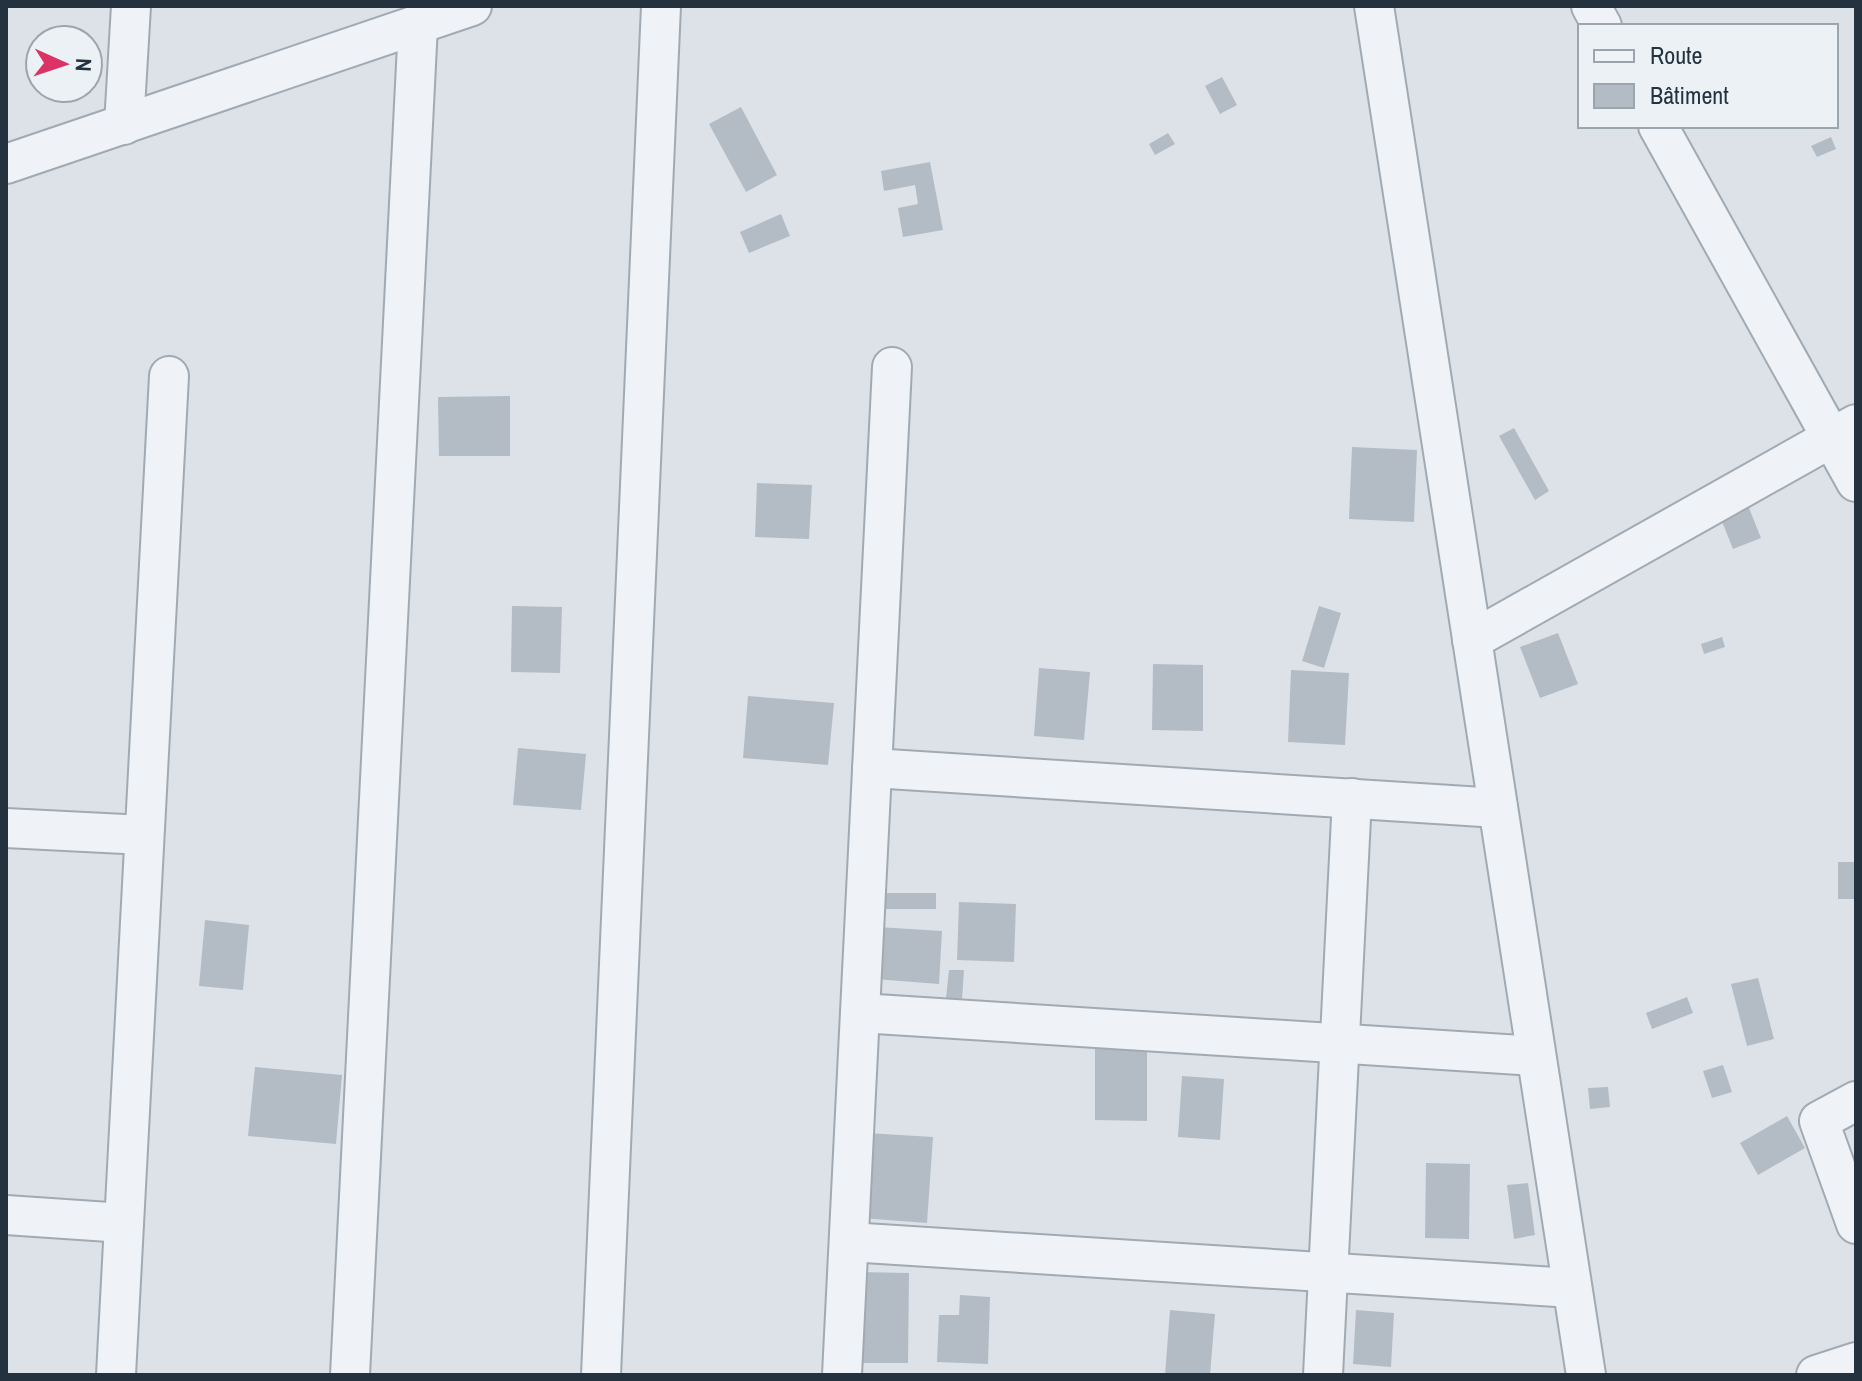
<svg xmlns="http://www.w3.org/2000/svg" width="1862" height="1381" viewBox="0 0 1862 1381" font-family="'Archivo Narrow',sans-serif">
<rect width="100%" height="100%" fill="#dce2e8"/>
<g fill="#b3bcc5">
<polygon points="1222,77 1237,105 1220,114 1205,86"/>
<polygon points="741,107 777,175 746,192 709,124"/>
<polygon points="1168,133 1175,144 1155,155 1149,144"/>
<polygon points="1831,137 1836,149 1817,157 1811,146"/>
<polygon points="930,162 943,230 903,237 898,208 918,204 915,185 884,191 881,171"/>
<polygon points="781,214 790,236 749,253 740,232"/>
<polygon points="510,396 510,456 439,456 438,397"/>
<polygon points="1514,428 1549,491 1535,500 1499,436"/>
<polygon points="1352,447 1417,450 1414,522 1349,519"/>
<polygon points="757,483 812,485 809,539 755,537"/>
<polygon points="1747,503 1761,538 1733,549 1719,514"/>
<polygon points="512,606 562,607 560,673 511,672"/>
<polygon points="1319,606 1341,613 1324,668 1302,661"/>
<polygon points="1558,633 1578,684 1540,698 1520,647"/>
<polygon points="1722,637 1725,647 1704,654 1701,644"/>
<polygon points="1153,664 1203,665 1203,731 1152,730"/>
<polygon points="1039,668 1090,672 1084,740 1034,736"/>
<polygon points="1291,670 1349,673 1345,745 1288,742"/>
<polygon points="748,696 834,703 828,765 743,758"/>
<polygon points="518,748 586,754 581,810 513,805"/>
<rect x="1838" y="862" width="18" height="37"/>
<rect x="880" y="893" width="56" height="16"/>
<polygon points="959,902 1016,904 1014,962 957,960"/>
<polygon points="205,920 249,925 243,990 199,986"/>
<polygon points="878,927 942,931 939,984 875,979"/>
<polygon points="949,970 964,970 962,1000 946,998"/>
<polygon points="1758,978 1774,1039 1747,1046 1731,984"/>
<polygon points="1687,997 1693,1013 1652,1029 1646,1013"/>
<polygon points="1095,1039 1147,1039 1147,1121 1095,1120"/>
<polygon points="1723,1065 1732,1092 1712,1098 1703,1071"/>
<polygon points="255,1067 342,1075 336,1144 248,1136"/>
<polygon points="1182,1076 1224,1079 1220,1140 1178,1137"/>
<polygon points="1608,1087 1610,1107 1590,1109 1588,1088"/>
<polygon points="1787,1116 1805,1148 1758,1175 1740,1143"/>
<polygon points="867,1133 933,1137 927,1223 861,1218"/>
<polygon points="1426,1163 1470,1164 1469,1239 1425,1238"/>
<polygon points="1528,1183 1535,1235 1514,1239 1507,1185"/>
<polygon points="860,1272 909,1273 908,1363 860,1363"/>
<polygon points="960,1295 990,1297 988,1364 937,1362 939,1315 959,1315"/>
<polygon points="1170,1310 1215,1314 1210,1375 1165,1375"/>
<polygon points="1356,1310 1394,1313 1391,1367 1353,1364"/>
</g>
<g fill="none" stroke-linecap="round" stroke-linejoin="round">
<defs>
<g id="minor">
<polyline points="1374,6 1586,1375"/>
<polyline points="1591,6 1602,26"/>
<polyline points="124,125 131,6"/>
<polyline points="1658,126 1856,482"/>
<polyline points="6,164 472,6"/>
<polyline points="1472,640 1856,424"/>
<polyline points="872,768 1498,808"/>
<polyline points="6,828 144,835"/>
<polyline points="860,1013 1536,1056"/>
<polyline points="1856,1101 1819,1121 1856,1224"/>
<polyline points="6,1215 124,1223"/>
<polyline points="849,1242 1572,1288"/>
<polyline points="116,1375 169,376"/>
<polyline points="350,1375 418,25"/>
<polyline points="601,1375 661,6"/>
<polyline points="842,1375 892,367"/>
<polyline points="1323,1375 1352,798"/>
<polyline points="1816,1375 1856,1362"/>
</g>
</defs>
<use href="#minor" stroke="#a1aab2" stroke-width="42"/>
<use href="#minor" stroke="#eff2f6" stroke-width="38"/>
</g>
<rect width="1862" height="1381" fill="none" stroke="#243240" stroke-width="16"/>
<rect x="1578" y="24" width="260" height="104" fill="#ebf1f5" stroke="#9ba5ad" stroke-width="2"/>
<rect x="1594" y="50" width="40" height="12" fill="#eff2f6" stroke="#9ba5ad" stroke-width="2"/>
<text x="1650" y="64" font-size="24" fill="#243240">Route</text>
<rect x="1594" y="84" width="40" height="24" fill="#b3bcc5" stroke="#9ba5ad" stroke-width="2"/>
<text x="1650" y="104" font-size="24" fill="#243240">Bâtiment</text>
<g transform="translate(64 64) rotate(93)"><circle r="38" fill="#ebf1f5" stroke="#9ba5ad" stroke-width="2"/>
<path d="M0-6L14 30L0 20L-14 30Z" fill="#db3365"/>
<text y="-12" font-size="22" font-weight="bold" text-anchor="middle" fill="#243240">N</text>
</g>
</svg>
